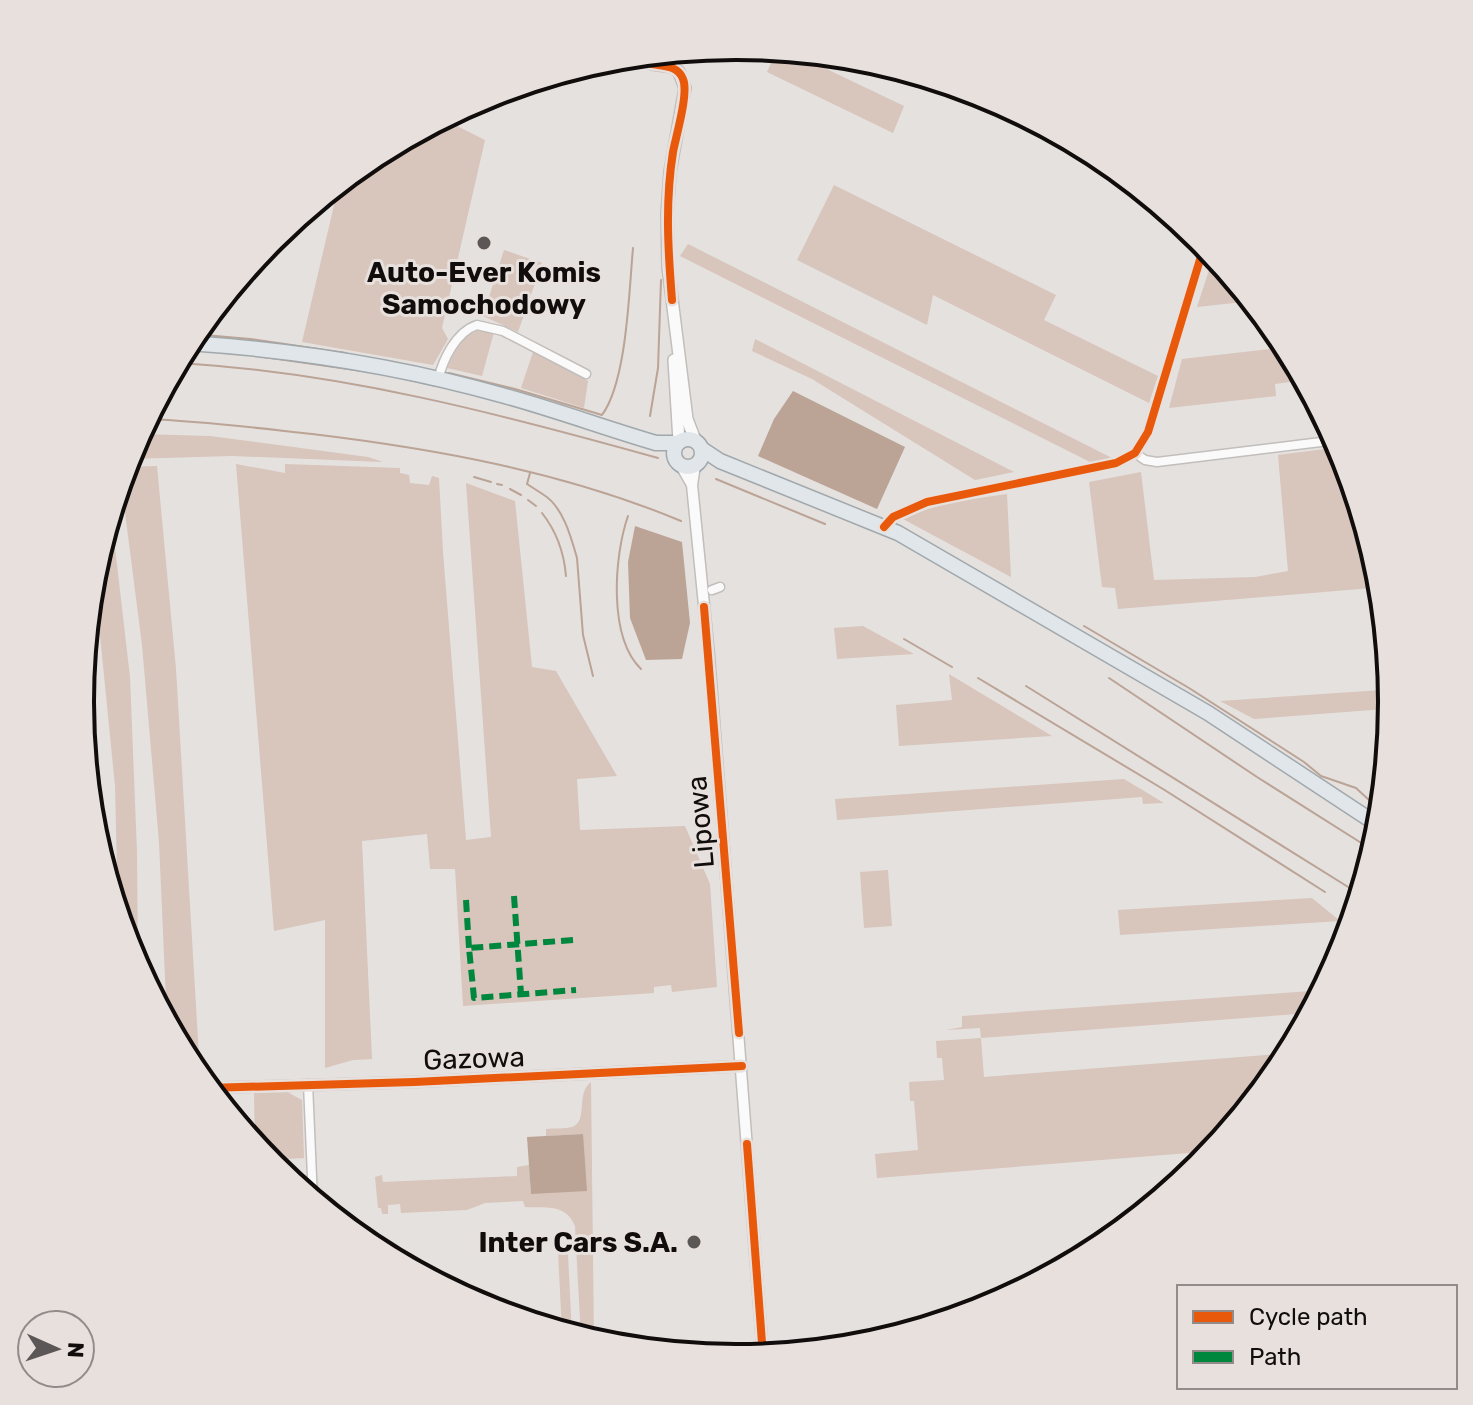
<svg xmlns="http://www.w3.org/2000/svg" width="1473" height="1405" viewBox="0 0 1473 1405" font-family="Rubik,sans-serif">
<rect width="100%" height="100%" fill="#e5e1df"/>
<g fill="#d8c5bb">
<polygon points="777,50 789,51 904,106 893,133 767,72"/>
<polygon points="443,119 485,140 442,328 448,339 433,365 302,342 339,184 372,156"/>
<polygon points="834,185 1056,295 1044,320 1158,376 1149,403 933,295 927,325 797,260"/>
<polygon points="688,244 1112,458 1092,463 680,256"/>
<polygon points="504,250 542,263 518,332 483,316"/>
<polygon points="1214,255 1252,301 1197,307"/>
<path d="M 486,329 L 494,332 L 482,376 L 447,368 C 456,350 463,332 486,329 Z"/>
<polygon points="755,339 1014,472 975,480 812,379 752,351"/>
<polygon points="1287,347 1305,380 1275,384 1276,396 1169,408 1182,359"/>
<polygon points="533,352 588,381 584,408 521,388"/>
<polygon points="139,434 210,436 368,457 383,462 232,456 128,459"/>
<polygon points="1341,447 1372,546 1372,588 1118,609 1115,588 1102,587 1089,482 1141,472 1154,580 1255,577 1288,571 1278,455"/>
<polygon points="236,464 285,473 285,464 400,468 400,473 409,475 410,483 429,485 432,476 439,478 443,552 466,840 491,837 466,483 515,501 532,667 556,671 617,776 577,779 580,830 685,826 710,884 717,987 672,992 671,985 654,987 654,993 463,1006 455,869 430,869 427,834 362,841 372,1059 353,1060 325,1068 325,920 274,931"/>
<polygon points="157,466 176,669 200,1074 196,1074 167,1023 159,842 142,645 121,481 125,467"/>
<path d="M 1007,494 L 1011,577 L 903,519 C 936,503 971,499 1007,494 Z"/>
<polygon points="111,513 130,677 137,852 138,968 130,953 118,914 115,786 100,635 91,586 93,574"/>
<polygon points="863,626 914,654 837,659 834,628"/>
<polygon points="949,674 1052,736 899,746 896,705 952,700"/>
<polygon points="1382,690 1385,709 1254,719 1220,701"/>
<polygon points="1124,779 1164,803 1143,804 1142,797 837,820 835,799"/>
<polygon points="888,870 892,926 864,928 860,872"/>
<polygon points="1312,898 1340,921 1120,935 1118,910"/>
<polygon points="1324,990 1311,1013 981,1038 984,1077 1290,1053 1282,1068 1214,1151 877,1178 875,1154 918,1150 914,1101 910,1101 909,1082 944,1080 942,1058 937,1058 936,1041 981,1038 980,1028 946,1030 962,1027 962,1016"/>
<path d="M 591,1082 L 594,1342 L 581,1338 L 575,1226 C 566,1203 545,1208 525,1207 L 523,1201 L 485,1203 L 467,1210 L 401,1213 L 400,1204 L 388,1205 L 388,1214 L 382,1214 L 381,1208 L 378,1208 L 375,1177 L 382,1175 L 383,1182 L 517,1176 L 517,1167 L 529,1165 L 531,1194 L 583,1134 L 546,1136 L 546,1129 C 554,1128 565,1129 572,1127 C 589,1121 575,1094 591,1082 Z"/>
<polygon points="287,1092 302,1100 304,1158 267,1160 255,1145 254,1093"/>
<polygon points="562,1247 568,1255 572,1335 562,1332 558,1251"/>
<polygon points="747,1345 748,1358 736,1359 657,1351"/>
</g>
<g fill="#bba395">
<polygon points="793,391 905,447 877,509 758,456 774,419"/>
<polygon points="635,526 682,542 690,623 682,659 646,660 630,618 628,562"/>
<polygon points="583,1134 587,1191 531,1194 527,1137"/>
</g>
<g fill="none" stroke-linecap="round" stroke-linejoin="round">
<g stroke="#bba395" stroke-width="2">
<polyline points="193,334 250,339 346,353"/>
<polyline points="184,350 195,351"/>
<polyline points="257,356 383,374 436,386"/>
<path d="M 177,363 C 341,372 501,414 658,458"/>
<path d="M 449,373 L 515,389 L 602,415 C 627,381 629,291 633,248"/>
<polyline points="650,416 658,368 661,280"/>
<path d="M 147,419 C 202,421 257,428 312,434 C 437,449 564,472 681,521"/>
<path d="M 530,473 L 527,484 C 533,488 538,491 544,495 C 563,507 571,537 577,558 L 583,635 L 593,676"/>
<polyline points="474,477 491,482"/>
<polyline points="716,479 825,524"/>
<polyline points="497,484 502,485"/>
<polyline points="510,489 521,495"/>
<polyline points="528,500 536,506"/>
<path d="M 542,513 C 557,532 564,552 566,576"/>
<path d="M 628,516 C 614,556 608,637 641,669"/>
<polyline points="1084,626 1189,688 1304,762 1321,776 1356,788 1382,812"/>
<polyline points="904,639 952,667"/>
<polyline points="978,678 1163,789 1325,892"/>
<polyline points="1109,678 1257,777 1374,851"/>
<polyline points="1026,686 1361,895"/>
<polyline points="1381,784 1386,778"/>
</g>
<defs>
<g id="minor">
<polyline points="629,57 652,64"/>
<path d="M 438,380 C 443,359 456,332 477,325 L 503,331 L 586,374"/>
<polyline points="1135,453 1145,460 1157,462 1337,440"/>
<polyline points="884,527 893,517 927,502 1116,463 1135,453 1148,432 1205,243"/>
<polyline points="712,590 720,587"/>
<polyline points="308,1084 313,1200"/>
</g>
<g id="tertiary">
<polyline points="680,464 691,483"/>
<polyline points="695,465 692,485 709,655 763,1356"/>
<polyline points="208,1088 414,1082 742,1066"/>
</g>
<g id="secondary">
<polyline points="653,54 652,64 673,67 679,72 685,88 670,172 667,213 668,267 687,419 695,440"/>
<polyline points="674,360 679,441"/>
</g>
<g id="trunk">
<path d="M 188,343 C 294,350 403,367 505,396 C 556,410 605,428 656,443 L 678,443"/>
<circle cx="688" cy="453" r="14"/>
<polyline points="702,449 720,461 898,533 1208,713 1381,827"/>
</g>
</defs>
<use href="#minor" stroke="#c1bebc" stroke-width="11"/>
<use href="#tertiary" stroke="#c1bebc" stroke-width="13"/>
<use href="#secondary" stroke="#c1bebc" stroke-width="14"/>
<use href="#trunk" stroke="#a1a8ac" stroke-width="17"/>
<use href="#minor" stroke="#fbfafa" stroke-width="8"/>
<use href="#tertiary" stroke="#fbfafa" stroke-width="10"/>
<use href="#secondary" stroke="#fbfafa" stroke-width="11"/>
<use href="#trunk" stroke="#e0e6ea" stroke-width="14"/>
<g stroke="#00873e" stroke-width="6" stroke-dasharray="12 6" stroke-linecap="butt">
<polyline points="514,896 521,994"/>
<polyline points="466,900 469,948"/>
<polyline points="573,940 469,948 474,998 576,990"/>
</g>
<defs>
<g id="cycleway">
<path d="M 653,54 L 652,64 C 665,66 678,66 683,79 C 689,93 676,136 673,152 C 665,202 668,250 672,300"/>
<polyline points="884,527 893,517 927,502 1116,463 1135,453 1148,432 1205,243"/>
<polyline points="704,607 739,1033"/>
<polyline points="208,1088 414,1082 742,1066"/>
<polyline points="747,1144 763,1356"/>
</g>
</defs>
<use href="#cycleway" stroke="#e7e0dd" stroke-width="13"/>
<use href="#cycleway" stroke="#e8590c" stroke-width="8"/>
</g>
<g fill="#5b5756" stroke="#e7e0dd" stroke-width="3">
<circle cx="484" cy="243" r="8"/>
<circle cx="694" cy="1242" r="8"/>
</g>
<g text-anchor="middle" stroke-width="6" stroke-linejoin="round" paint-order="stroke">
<g font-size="28" font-weight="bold" fill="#100d0c" stroke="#e7e0dd">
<text x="484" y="282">Auto-Ever Komis<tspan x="484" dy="32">Samochodowy</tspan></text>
<text x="678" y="1252" text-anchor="end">Inter Cars S.A.</text>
</g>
<g font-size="28" fill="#100d0c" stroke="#e7e0dd">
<text transform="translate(700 822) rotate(-95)" y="10">Lipowa</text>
<text transform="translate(474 1058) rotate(-2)" y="10">Gazowa</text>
</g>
</g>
<path d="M0 0H1473V1405H0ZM94 702a642 642 0 1 1 1284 0a642 642 0 1 1-1284 0Z" fill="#e7e0dd" fill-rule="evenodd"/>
<path fill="none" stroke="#100d0c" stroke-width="4" d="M94 702a642 642 0 1 1 1284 0a642 642 0 1 1-1284 0Z"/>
<rect x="1177" y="1285" width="280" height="104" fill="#e7e0dd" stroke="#918c89" stroke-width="2"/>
<rect x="1193" y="1311" width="40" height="12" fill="#e8590c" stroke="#918c89" stroke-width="2"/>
<text x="1249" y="1325" font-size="24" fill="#100d0c">Cycle path</text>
<rect x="1193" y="1351" width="40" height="12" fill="#00873e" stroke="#918c89" stroke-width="2"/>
<text x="1249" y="1365" font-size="24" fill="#100d0c">Path</text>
<g transform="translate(56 1349) rotate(93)"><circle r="38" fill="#e7e0dd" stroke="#918c89" stroke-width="2"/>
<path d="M0-6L14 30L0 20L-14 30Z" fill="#5b5756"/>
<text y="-12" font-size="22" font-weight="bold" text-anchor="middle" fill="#100d0c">N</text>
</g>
</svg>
